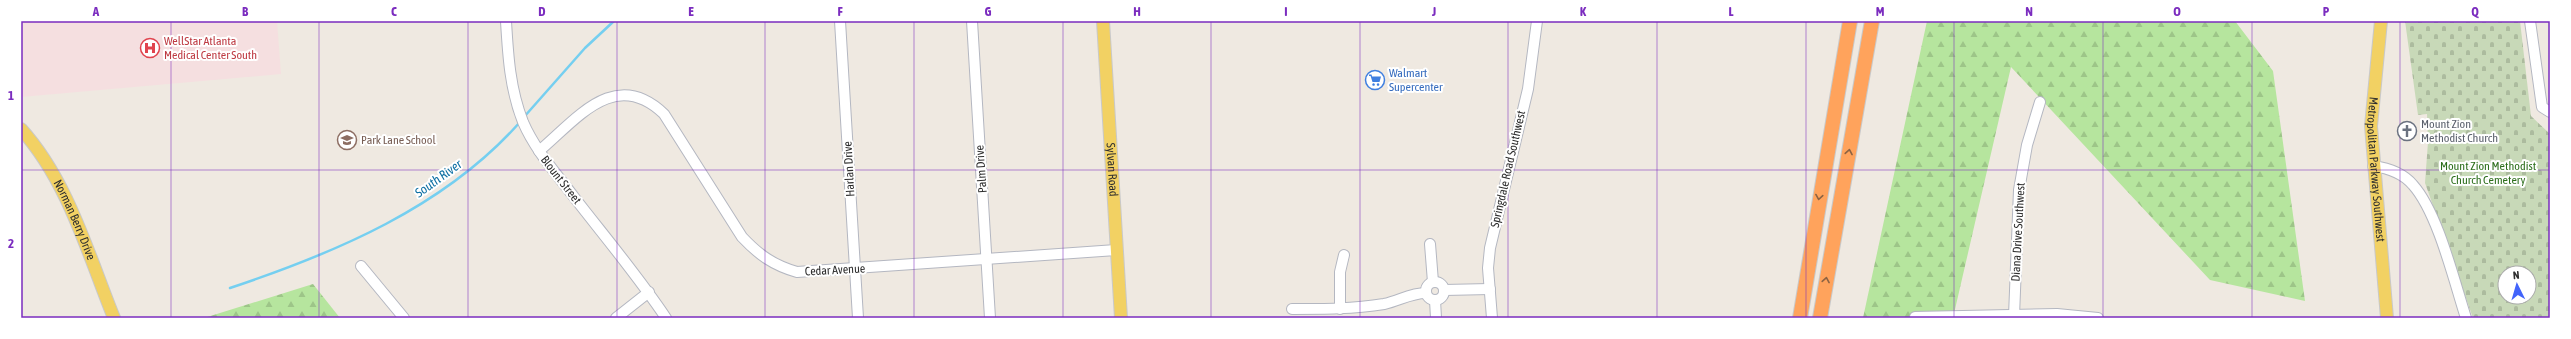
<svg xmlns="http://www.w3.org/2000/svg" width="2571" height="339" viewBox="0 0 2571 339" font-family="'Asap Condensed',sans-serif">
<defs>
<pattern id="forest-firs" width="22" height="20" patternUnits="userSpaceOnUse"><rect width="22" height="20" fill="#b6e59e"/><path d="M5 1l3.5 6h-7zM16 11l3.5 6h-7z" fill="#9dc588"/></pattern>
<pattern id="cemetery-stones" width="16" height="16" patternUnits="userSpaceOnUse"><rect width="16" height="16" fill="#c8d9b8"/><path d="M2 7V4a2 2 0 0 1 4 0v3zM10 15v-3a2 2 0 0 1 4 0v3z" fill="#acbb9e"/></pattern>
</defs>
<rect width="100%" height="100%" fill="#efe9e1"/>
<polygon fill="#f5dfe0" points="21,21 277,21 281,74 21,97"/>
<g fill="url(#forest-firs)">
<polygon points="1927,21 2235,21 2273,71 2305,301 2210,280 2011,67 1953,318 1863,318"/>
<polygon points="313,284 340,318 204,318"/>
</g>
<path fill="url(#cemetery-stones)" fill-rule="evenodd" d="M 2405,21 L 2520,21 L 2531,116 L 2550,134 L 2550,317 L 2473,318 L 2425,183 L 2428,142 L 2427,114 L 2418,115 ZM 2505,273 L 2529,273 L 2529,297 L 2505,297 Z"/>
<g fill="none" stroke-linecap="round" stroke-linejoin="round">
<g stroke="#75cff0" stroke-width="2.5">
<polyline points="524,117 585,48 614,21"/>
<path d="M 230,288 C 335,253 445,207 520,122"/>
</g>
<defs>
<g id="minor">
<path d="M 506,21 C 508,56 510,89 523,122 C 535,150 556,173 574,197 C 605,237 638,276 666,318"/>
<polyline points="840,21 858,318"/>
<polyline points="972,21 990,318"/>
<polyline points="2530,21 2542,107 2550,112"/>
<path d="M 539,151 C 577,119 615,67 664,114 L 742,237 C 759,255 773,265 797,272 L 1116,250"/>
<path d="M 2373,166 C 2388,168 2403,173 2413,185 C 2438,213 2454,281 2466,318"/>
<polyline points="1430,244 1433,282"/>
<polyline points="361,266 404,318"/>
<circle cx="1435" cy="291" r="9"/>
<polyline points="1444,290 1490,289"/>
<polyline points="1435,300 1436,318"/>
<path d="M 1292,309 C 1323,309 1353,309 1384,304 C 1399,301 1410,293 1426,293"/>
<polyline points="1340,309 1340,272 1344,255"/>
<polyline points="2014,316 2019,190 2027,145 2040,102"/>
<polyline points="1915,317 2057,314 2098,318"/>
<polyline points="616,318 649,292"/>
<polyline points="1492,318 1488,268 1490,248 1528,89 1537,21"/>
</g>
<g id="major">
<path id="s1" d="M 1103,21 L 1121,318"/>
<path id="s2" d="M 2381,21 L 2371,126 L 2387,318"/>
<path id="s3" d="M 21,129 C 68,181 88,254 114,318"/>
</g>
<g id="highway">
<polyline points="1800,318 1850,21"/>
<polyline points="1820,318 1872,21"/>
</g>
</defs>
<use href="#minor" stroke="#b4b7c1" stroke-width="12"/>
<use href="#major" stroke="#c9c9c9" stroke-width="14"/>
<use href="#highway" stroke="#c9c9c9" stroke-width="16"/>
<use href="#minor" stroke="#fff" stroke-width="10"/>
<use href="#major" stroke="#f2d163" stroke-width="12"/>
<use href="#highway" stroke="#ffa35c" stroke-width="14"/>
</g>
<defs><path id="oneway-chevron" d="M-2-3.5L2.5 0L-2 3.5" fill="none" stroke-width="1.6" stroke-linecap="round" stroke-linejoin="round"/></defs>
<g stroke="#8c6343">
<use href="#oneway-chevron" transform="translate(1849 152) rotate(-80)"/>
<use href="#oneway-chevron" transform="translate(1819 197) rotate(99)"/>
<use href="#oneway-chevron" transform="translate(1826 280) rotate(-80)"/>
</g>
<path fill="none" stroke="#7b2cbf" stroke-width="1" stroke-opacity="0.55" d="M 171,21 L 171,318M 319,21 L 319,318M 468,21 L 468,318M 617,21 L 617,318M 765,21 L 765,318M 914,21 L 914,318M 1063,21 L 1063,318M 1211,21 L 1211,318M 1360,21 L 1360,318M 1508,21 L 1508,318M 1657,21 L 1657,318M 1806,21 L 1806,318M 1954,21 L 1954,318M 2103,21 L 2103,318M 2252,21 L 2252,318M 2400,21 L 2400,318M 21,170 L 2550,170"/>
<defs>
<symbol id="hospital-ring" viewBox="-11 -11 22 22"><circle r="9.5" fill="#fff" stroke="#e0444e" stroke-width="1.5"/><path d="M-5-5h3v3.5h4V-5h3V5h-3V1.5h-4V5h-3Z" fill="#e0444e"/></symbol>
<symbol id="supermarket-ring" viewBox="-11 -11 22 22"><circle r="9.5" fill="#fff" stroke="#3f7fe0" stroke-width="1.5"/><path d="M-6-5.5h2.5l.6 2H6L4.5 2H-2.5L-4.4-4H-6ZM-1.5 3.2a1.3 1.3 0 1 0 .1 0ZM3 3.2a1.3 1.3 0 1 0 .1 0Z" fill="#3f7fe0"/></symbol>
<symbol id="church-ring" viewBox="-11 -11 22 22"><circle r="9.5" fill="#fff" stroke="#6b7280" stroke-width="1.5"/><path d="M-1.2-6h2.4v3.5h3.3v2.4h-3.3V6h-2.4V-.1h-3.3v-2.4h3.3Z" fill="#6b7280"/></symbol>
<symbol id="school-ring" viewBox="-11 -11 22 22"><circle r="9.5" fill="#fff" stroke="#8d6e63" stroke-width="1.5"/><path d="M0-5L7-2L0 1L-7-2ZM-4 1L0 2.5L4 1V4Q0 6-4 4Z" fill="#8d6e63"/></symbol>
</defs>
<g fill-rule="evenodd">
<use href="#hospital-ring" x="139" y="37" width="22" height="22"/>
<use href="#supermarket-ring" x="1364" y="69" width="22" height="22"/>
<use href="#church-ring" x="2396" y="120" width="22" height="22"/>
<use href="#school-ring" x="336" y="129" width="22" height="22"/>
</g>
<g text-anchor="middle" stroke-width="4" stroke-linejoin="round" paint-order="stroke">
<g font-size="12" fill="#be3a42" stroke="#fff" text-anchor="start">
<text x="164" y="45">WellStar Atlanta<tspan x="164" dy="14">Medical Center South</tspan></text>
</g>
<g font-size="12" fill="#366cbe" stroke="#fff" text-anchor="start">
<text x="1389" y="77">Walmart<tspan x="1389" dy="14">Supercenter</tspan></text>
</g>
<g font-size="12" fill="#5b616d" stroke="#fff" text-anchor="start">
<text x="2421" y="128">Mount Zion<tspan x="2421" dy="14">Methodist Church</tspan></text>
</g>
<g font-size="12" fill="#785e54" stroke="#fff" text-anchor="start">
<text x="361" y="144">Park Lane School</text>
</g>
<g font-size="12" fill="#2c6e1b" stroke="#fff">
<text x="2488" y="170">Mount Zion Methodist<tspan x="2488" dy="14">Church Cemetery</tspan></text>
</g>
<g font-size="12" fill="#2e2e2e" stroke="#fff">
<text transform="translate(849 169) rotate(-93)" y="4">Harlan Drive</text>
<text transform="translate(981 169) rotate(-94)" y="4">Palm Drive</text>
<text transform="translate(1508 169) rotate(-77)" y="4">Springdale Road Southwest</text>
<text dy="4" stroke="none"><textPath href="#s2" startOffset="149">Metropolitan Parkway Southwest</textPath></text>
<text dy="4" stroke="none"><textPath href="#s1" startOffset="149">Sylvan Road</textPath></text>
<text transform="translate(561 180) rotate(52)" y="4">Blount Street</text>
<text dy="4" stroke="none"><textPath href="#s3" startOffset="106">Norman Berry Drive</textPath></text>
<text transform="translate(2018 232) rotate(-87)" y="4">Diana Drive Southwest</text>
<text transform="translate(835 270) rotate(-3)" y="4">Cedar Avenue</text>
</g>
<g font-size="13" font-style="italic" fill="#0d6fa3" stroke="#fff">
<text transform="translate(438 178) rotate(-36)" y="5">South River</text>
</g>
</g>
<rect width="2571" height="339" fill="none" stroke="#ffffff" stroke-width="44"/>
<g transform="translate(2517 285) rotate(355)"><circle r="19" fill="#ffffff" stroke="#ababab"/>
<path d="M0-3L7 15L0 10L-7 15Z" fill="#4264fb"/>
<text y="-6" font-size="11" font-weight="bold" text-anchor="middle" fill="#2e2e2e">N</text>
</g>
<rect x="22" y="22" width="2527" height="295" fill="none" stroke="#7b2cbf" stroke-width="1.5"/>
<g font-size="13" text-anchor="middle" font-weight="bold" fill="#7b2cbf">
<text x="96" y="16">A</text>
<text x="245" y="16">B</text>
<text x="394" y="16">C</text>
<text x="542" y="16">D</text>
<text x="691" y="16">E</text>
<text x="840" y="16">F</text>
<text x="988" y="16">G</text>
<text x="1137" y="16">H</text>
<text x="1286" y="16">I</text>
<text x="1434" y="16">J</text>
<text x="1583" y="16">K</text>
<text x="1731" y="16">L</text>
<text x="1880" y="16">M</text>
<text x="2029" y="16">N</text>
<text x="2177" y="16">O</text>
<text x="2326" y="16">P</text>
<text x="2475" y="16">Q</text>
<text x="11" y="100">1</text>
<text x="11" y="248">2</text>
</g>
</svg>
